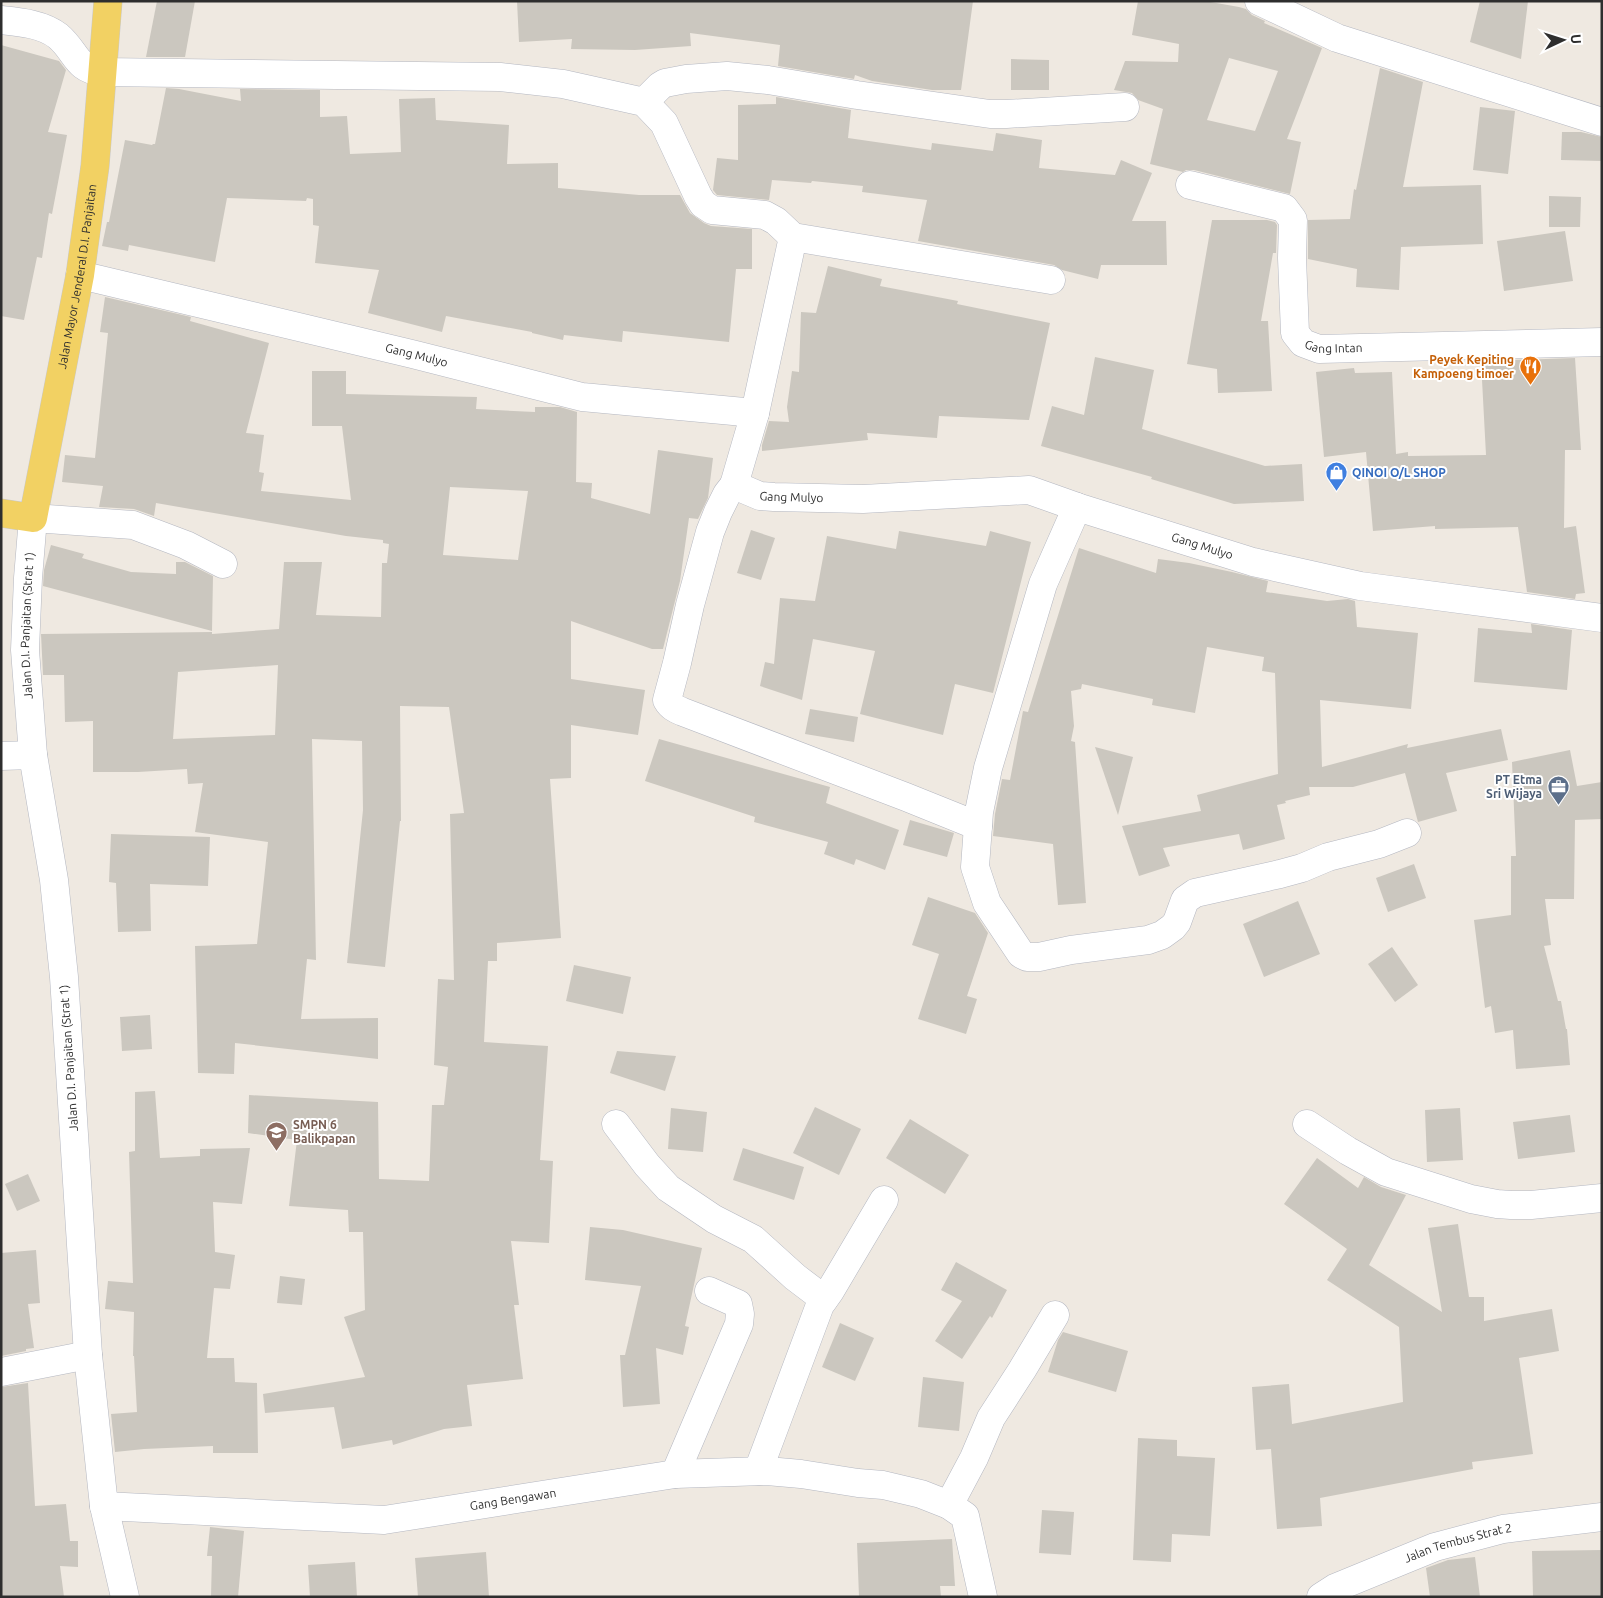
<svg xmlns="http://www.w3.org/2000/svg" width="1603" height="1598" viewBox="0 0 1603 1598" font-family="Ubuntu,sans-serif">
<rect width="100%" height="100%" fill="#efe9e1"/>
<g fill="#cbc7bf" fill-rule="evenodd">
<polygon points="157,1 195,1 185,57 146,57"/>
<polygon points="517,1 973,1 961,90 932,90 872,81 855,75 854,79 778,66 780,45 690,33 691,46 635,50 571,49 572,39 519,42"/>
<path d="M 1138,1 L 1205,1 L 1239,7 L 1246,9 L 1252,15 L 1265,21 L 1264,23 L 1322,48 L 1287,139 L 1301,142 L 1290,194 L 1194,170 L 1186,170 L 1183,172 L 1150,164 L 1163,109 L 1138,100 L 1132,93 L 1114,90 L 1125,61 L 1178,62 L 1179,44 L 1132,35 ZM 1229,58 L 1278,71 L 1255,131 L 1207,120 Z"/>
<polygon points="1480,1 1528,1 1521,59 1470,42"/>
<polygon points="1,45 59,61 66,70 48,132 67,135 52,214 49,213 42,258 37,257 24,320 1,316"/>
<polygon points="1011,59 1049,60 1049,90 1011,90"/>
<polygon points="1380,68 1423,82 1403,187 1481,185 1483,244 1401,247 1399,290 1356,287 1357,269 1308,259 1308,220 1350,219 1354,189 1356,190"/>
<polygon points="166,88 179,89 241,101 240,89 320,90 320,117 347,116 350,154 401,152 399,99 435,98 436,120 509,125 507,164 558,163 558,188 639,195 680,195 690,213 704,223 711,226 752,229 752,269 736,269 729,342 623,331 622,342 564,335 563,340 532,333 532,332 446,316 442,332 368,313 379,270 315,263 319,226 313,225 313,199 307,198 306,201 227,198 215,262 129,245 128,251 102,246 107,222 109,222 125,140 152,145 153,144 155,144"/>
<polygon points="776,97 851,110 848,138 931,150 932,143 993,151 996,133 1042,140 1039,168 1115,175 1121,160 1152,173 1132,221 1166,221 1167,265 1101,265 1098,279 1062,270 1054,265 918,241 927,200 862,192 863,186 812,181 811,183 772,180 769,200 717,195 713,190 717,158 738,160 738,105 776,104"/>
<polygon points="1480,107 1515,111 1508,174 1473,170"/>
<polygon points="1562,132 1581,132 1602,137 1602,161 1561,160"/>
<polygon points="1549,196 1581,197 1580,227 1549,227"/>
<polygon points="1212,220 1267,220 1275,222 1277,225 1276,253 1273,253 1261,321 1268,321 1272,391 1218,393 1217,369 1187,364"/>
<polygon points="1565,231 1573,281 1504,291 1497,241"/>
<polygon points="828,266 882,279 880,286 958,301 957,304 1050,323 1029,420 939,416 937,438 867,433 868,440 762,451 762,445 769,421 789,422 787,407 792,371 799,372 801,312 816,313"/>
<path d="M 105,297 L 191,317 L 190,321 L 269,343 L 246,433 L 264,435 L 259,472 L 264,473 L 261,491 L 351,500 L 342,426 L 312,426 L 312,371 L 346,371 L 346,394 L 477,397 L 476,409 L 535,412 L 535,407 L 560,407 L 577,412 L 576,482 L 592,483 L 591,498 L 650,514 L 658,450 L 713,458 L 708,498 L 698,519 L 689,518 L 680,581 L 663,649 L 652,649 L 571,621 L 571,679 L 645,690 L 638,735 L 571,725 L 571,778 L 550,779 L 561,938 L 497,943 L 497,961 L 488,961 L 484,1042 L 548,1046 L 540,1160 L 553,1161 L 549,1243 L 511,1241 L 519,1305 L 514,1305 L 523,1379 L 467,1385 L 472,1426 L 444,1429 L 393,1445 L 392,1440 L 342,1449 L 334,1407 L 265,1413 L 263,1394 L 365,1377 L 344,1317 L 365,1310 L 363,1232 L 349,1232 L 348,1210 L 289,1206 L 297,1140 L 248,1133 L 249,1095 L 378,1102 L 379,1179 L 429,1181 L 432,1105 L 444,1105 L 448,1067 L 434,1065 L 438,979 L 454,980 L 450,814 L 464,813 L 449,707 L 400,706 L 401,821 L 400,821 L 385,967 L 347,963 L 363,810 L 362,741 L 312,739 L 316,960 L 307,959 L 301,1019 L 378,1018 L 378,1059 L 235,1043 L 234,1074 L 198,1073 L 195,946 L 257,944 L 268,842 L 195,832 L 203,783 L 188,784 L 187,769 L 138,772 L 93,772 L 93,721 L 65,722 L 64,675 L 43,675 L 41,634 L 212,632 L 212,634 L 279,629 L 284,562 L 322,562 L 316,615 L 381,617 L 382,563 L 387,563 L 389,544 L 383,543 L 383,540 L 346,536 L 156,503 L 154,516 L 134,509 L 99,507 L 103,486 L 62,482 L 65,455 L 95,458 L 108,333 L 100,332 ZM 450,487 L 528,491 L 518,560 L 443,555 ZM 278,665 L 275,735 L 173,739 L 178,672 Z"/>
<polygon points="1095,357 1154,370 1142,429 1265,466 1302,464 1304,501 1234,504 1151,479 1152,477 1041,446 1052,406 1084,415"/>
<polygon points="1575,358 1581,450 1565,450 1564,528 1576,526 1585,593 1576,594 1575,599 1527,592 1518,527 1435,529 1435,526 1373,531 1366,452 1324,457 1316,372 1354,368 1355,373 1392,372 1396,454 1408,452 1408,456 1486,455 1481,361"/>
<polygon points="751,530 775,538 761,580 737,573"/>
<polygon points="899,531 986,546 990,531 1031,542 993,693 955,684 943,735 860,714 875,651 813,639 802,700 760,686 765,662 774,664 780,598 815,601 827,536 896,549"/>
<polygon points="51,545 84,554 82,558 131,572 176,574 176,562 185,562 213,576 212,631 43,586 44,570"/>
<polygon points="1079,548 1156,573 1158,559 1189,563 1232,572 1268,581 1266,592 1327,601 1348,599 1355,601 1357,627 1418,633 1411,709 1320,700 1322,767 1408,744 1407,748 1501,729 1508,760 1446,773 1457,811 1418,822 1405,773 1353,787 1309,787 1310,795 1285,801 1286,803 1277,805 1285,839 1243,850 1239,834 1163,848 1170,866 1139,876 1122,826 1201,811 1197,795 1278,774 1275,673 1262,671 1264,657 1207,647 1195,713 1152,705 1153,699 1082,684 1081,689 1071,691 1074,726 1071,741 1075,742 1086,903 1058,905 1053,844 993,836 995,814 1002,779 1010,780 1023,711 1028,712"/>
<polygon points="1531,624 1572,630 1567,690 1474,682 1478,628 1532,633"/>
<polygon points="810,709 858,717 854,742 805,734"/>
<polygon points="659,739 830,787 826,803 899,830 885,870 856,859 854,865 824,854 828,842 754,822 755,817 645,781"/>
<polygon points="1095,747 1133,757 1118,815"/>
<polygon points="1570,750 1577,786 1602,782 1602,819 1575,820 1574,899 1545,899 1551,945 1544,946 1558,1001 1561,1001 1566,1029 1567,1029 1570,1065 1516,1069 1513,1030 1495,1033 1491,1006 1485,1008 1474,920 1511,915 1511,856 1516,856 1512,762"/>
<polygon points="910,820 954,833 947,857 903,845"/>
<polygon points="111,834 210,837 208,886 150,884 151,931 118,932 116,883 109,882"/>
<polygon points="1414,864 1426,898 1388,912 1376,878"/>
<polygon points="928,897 975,913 988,933 967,996 977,999 966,1034 918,1019 939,954 912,945"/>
<polygon points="1298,901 1320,954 1264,977 1243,924"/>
<polygon points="1392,947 1418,985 1395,1002 1368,964"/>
<polygon points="574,965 631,977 623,1014 566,1001"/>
<polygon points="150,1015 152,1049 122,1051 120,1017"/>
<polygon points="617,1051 676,1056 665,1091 610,1073"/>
<polygon points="155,1091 160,1158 200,1156 200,1149 250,1148 242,1204 213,1202 215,1252 235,1255 230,1289 214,1288 207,1358 234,1358 235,1382 257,1383 258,1453 213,1453 213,1446 144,1449 115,1452 111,1414 137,1412 134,1356 133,1356 134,1312 105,1309 108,1281 133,1283 129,1152 135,1151 135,1092"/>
<polygon points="815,1107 861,1129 839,1175 793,1153"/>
<polygon points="671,1108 707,1112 703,1152 668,1149"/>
<polygon points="1460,1108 1463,1160 1427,1162 1425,1110"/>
<polygon points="1570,1115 1575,1152 1518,1159 1513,1122"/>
<polygon points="910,1119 969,1155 945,1194 886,1158"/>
<polygon points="743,1148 804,1167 794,1200 733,1180"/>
<polygon points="1317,1158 1358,1188 1364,1177 1381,1187 1406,1195 1369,1265 1442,1312 1428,1228 1458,1224 1469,1297 1484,1297 1484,1321 1552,1309 1559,1351 1519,1358 1533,1454 1472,1462 1473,1469 1320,1498 1322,1526 1277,1529 1271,1449 1256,1450 1252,1387 1289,1384 1292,1424 1403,1402 1399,1327 1327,1280 1347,1249 1284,1204"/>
<polygon points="28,1174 40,1201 17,1211 5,1184"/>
<polygon points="590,1227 623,1230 702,1248 685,1326 689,1327 683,1355 656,1348 660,1404 623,1407 620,1355 625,1355 641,1286 585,1280"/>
<polygon points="36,1250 40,1303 28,1304 34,1348 26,1349 26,1351 1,1356 1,1253"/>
<polygon points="956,1262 1007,1290 992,1318 990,1316 962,1359 935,1341 962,1301 941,1290"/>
<polygon points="280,1276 305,1279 302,1305 277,1303"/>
<polygon points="840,1323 874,1338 855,1381 822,1367"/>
<polygon points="1063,1332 1128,1351 1116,1392 1048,1372 1058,1340"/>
<polygon points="923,1377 964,1382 959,1431 918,1427"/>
<polygon points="28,1383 35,1506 66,1504 70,1541 78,1541 78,1567 60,1566 64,1597 1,1597 1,1387"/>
<polygon points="1138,1438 1177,1440 1177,1456 1215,1458 1210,1536 1172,1534 1171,1562 1133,1560"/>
<polygon points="1042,1510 1074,1512 1071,1555 1039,1553"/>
<polygon points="210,1527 244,1531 238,1597 211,1597 212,1556 207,1556"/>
<polygon points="952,1539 955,1586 940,1586 941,1597 859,1597 857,1543"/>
<polygon points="1602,1550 1602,1597 1533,1597 1532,1551"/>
<polygon points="486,1552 489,1597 418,1597 415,1558"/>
<polygon points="1475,1557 1480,1597 1430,1597 1426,1568 1448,1560"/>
<polygon points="355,1562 357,1597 310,1597 308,1565"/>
</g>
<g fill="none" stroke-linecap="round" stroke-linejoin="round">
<defs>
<g id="minor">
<polyline points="1259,1 1337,38 1602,122"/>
<path d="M 1,20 C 20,22 43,24 58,36 C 77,52 75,69 102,72 L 500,77 L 563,84 L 644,102 L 664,123 L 698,196 L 703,204 L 712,210 L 765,215 L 776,221 L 793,237 L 1051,280"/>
<polyline points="644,102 660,86 665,83 686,79 727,76 768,80 857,95 990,114 1006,114 1125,107"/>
<path id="s1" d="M 1190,185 L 1284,208 L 1293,220 L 1292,258 L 1295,333 L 1303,343 L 1319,349 L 1602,342"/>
<path id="s2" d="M 80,275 L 412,354 L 582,397 L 755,413 L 734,485 L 760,496 L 774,497 L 863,499 L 1029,490 L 1077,507 L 1253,562 L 1360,586 L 1602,618"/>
<polyline points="755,413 793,237"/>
<path d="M 734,485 L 727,494 L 718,512 L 710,532 L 690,605 L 677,663 L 667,700 C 671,707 676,709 683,712 L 906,797 L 978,826"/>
<polyline points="1077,507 1043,584 988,768 979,812 975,867 987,903 1021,954 1027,957 1039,957 1071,950 1148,940 1162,935 1173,927 1177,922 1185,900 1195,893 1280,874 1302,868 1328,857 1379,844 1407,833"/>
<polyline points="1,756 33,755"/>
<polyline points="616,1124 647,1165 668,1188 714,1219 753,1239 795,1277 824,1299"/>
<polyline points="1307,1124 1348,1151 1386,1172 1471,1199 1497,1204 1511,1205 1531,1205 1602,1198"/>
<polyline points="1,1372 88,1355"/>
<polyline points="758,1471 820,1305 830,1291 884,1200"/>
<polyline points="675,1474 739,1324 740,1314 738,1304 709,1291"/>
<polyline points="949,1505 974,1458 991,1418 1022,1370 1055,1315"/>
<path id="s3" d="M 104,1506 L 384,1520 L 675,1474 L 767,1471 L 801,1474 L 858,1483 L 883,1485 L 921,1494 L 949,1505 L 965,1516 L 983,1597"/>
<path id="s4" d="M 125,1597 L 104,1506 L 88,1355 L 64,977 L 54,880 L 33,755 L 25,650 L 28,578 L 33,518 L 133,525 L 186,545 L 223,564"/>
<path id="s5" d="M 1321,1597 L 1335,1588 L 1435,1547 L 1503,1529 L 1602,1517"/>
</g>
<g id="major">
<path id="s6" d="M 1,513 L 33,518 L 80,275 L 95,166 L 108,1"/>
</g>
</defs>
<use href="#minor" stroke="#b4b7c1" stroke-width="29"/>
<use href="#major" stroke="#c9c9c9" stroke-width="29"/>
<use href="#minor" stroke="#fff" stroke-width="28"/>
<use href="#major" stroke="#f2d163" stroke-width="28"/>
</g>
<defs>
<symbol id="restaurant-pin" viewBox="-11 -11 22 30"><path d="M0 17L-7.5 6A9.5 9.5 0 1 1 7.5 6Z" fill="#e8710a" stroke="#fff"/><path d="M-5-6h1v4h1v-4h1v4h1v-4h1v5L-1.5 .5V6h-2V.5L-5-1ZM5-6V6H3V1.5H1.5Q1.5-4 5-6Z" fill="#fff"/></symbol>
<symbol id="shop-pin" viewBox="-11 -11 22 30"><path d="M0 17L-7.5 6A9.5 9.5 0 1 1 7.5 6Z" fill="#3f7fe0" stroke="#fff"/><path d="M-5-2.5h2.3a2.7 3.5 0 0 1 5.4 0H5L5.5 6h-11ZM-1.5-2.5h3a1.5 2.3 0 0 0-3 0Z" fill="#fff"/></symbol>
<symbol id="office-pin" viewBox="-11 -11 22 30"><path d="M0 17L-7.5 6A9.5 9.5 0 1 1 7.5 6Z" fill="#5c6f8a" stroke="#fff"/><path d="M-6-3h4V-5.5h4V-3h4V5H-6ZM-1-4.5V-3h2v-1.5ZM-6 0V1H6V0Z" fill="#fff"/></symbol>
<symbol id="school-pin" viewBox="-11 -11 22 30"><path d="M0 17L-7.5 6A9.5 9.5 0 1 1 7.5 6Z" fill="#8d6e63" stroke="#fff"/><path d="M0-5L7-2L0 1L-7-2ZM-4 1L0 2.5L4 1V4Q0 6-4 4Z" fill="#fff"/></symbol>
</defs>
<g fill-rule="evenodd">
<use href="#restaurant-pin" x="1518" y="354" width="25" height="34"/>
<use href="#shop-pin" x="1324" y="460" width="25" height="34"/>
<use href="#office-pin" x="1546" y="774" width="25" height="34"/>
<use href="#school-pin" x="264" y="1120" width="25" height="34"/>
</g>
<g text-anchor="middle" stroke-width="4" stroke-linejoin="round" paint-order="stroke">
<g font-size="12" fill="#2e2e2e" stroke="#fff">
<text dy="4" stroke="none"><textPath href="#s6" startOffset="278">Jalan Mayor Jenderal D.I. Panjaitan</textPath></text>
<text dy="4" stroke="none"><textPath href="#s1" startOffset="269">Gang Intan</textPath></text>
<text dy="4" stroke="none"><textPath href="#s2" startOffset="346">Gang Mulyo</textPath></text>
<text dy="4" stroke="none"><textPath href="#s2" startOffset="825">Gang Mulyo</textPath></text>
<text dy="4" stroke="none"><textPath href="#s2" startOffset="1245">Gang Mulyo</textPath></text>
<text dy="4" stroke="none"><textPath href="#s4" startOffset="978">Jalan D.I. Panjaitan (Strat 1)</textPath></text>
<text transform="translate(69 1058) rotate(-94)" y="4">Jalan D.I. Panjaitan (Strat 1)</text>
<text dy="4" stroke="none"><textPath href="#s3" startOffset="411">Gang Bengawan</textPath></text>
<text dy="4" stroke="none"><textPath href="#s5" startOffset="148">Jalan Tembus Strat 2</textPath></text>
</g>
<g font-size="12" font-weight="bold" fill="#c56008" stroke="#fff" text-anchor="end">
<text x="1514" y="364">Peyek Kepiting<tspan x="1514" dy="14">Kampoeng timoer</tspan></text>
</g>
<g font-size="12" font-weight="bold" fill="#366cbe" stroke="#fff" text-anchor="start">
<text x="1352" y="477">QINOI O/L SHOP</text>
</g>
<g font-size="12" font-weight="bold" fill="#4e5e75" stroke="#fff" text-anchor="end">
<text x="1542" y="784">PT Etma<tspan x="1542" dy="14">Sri Wijaya</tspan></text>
</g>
<g font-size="12" font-weight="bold" fill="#785e54" stroke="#fff" text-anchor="start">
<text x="293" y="1129">SMPN 6<tspan x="293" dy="14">Balikpapan</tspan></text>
</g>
</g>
<rect width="1603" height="1598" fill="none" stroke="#2e2e2e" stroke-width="5"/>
<g transform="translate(1563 40) rotate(86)" stroke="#ffffff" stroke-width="4" paint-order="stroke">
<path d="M0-4L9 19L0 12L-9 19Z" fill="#2e2e2e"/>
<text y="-8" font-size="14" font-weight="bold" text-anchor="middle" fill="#2e2e2e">U</text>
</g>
</svg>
